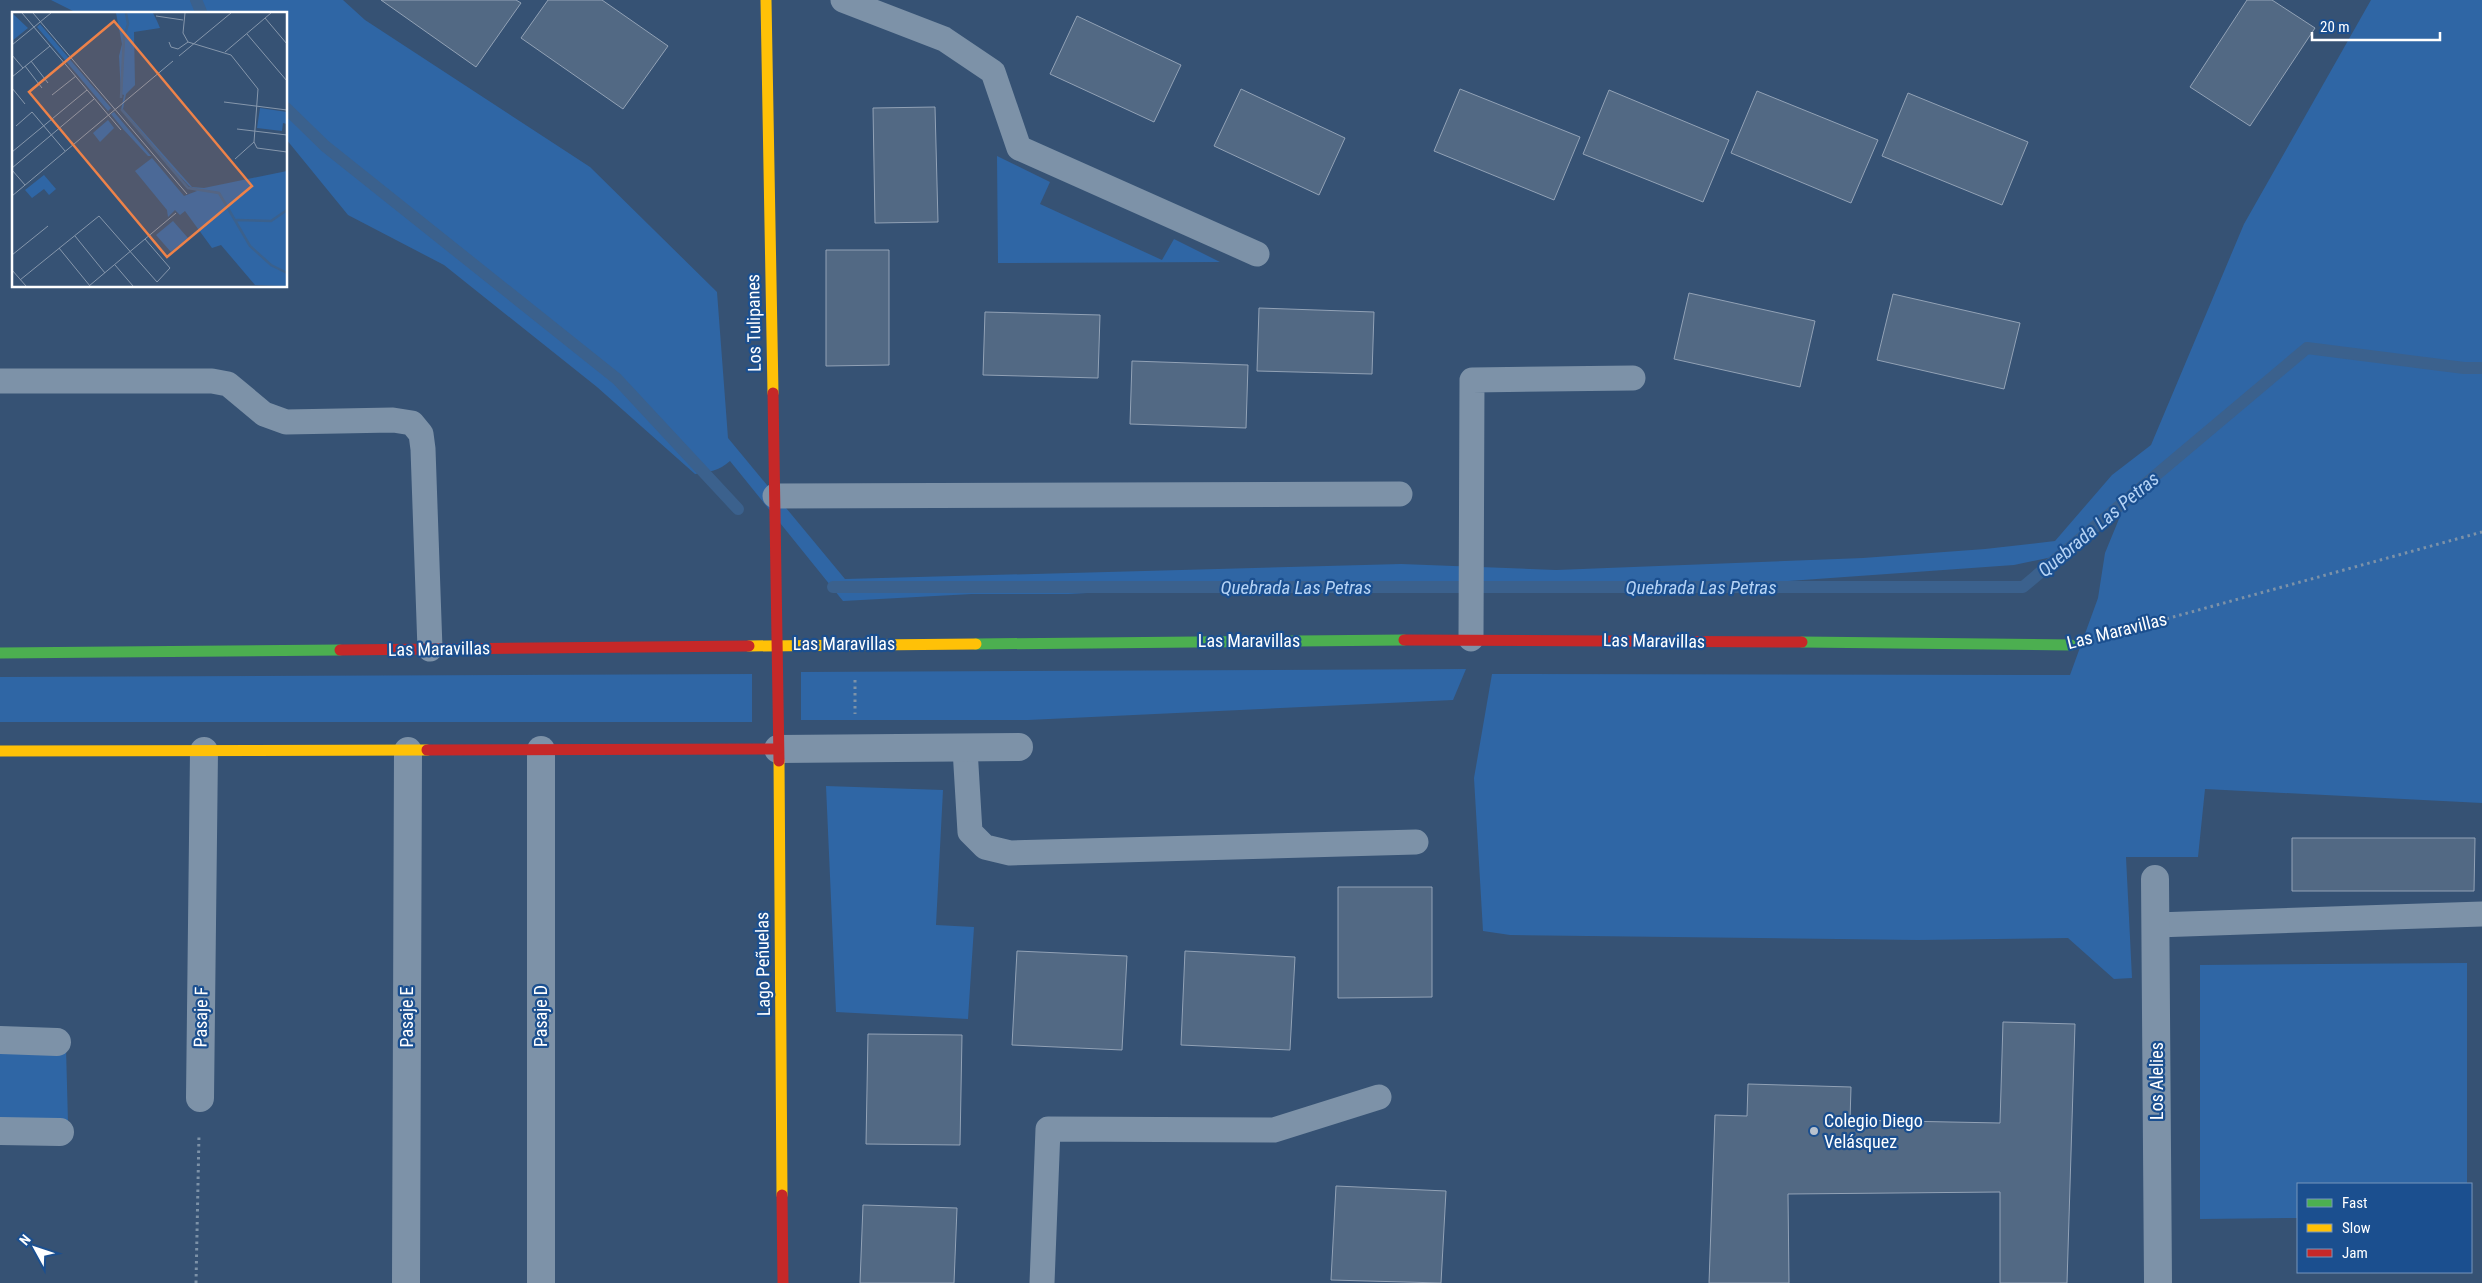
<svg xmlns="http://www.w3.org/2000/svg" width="2482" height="1283" viewBox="0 0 2482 1283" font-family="'Roboto Condensed',sans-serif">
<rect width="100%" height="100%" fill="#365274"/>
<g fill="#2f66a5">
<path d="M 51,0 L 343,0 L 365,20 L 590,167 L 717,292 L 728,438 L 845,579 L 1401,564 L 1556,570 L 1863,558 L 1985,549 L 2055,541 L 2112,475 L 2151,445 L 2244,224 L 2371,0 L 2482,0 L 2482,803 L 2205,789 L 2198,857 L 2126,857 L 2132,978 L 2114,979 L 2068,938 L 1918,940 L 1510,935 L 1483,931 L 1474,778 L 1492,674 L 2070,675 L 2098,598 L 2105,553 L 2121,514 L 2072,553 L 2014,565 L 1619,593 L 1456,593 L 1215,586 L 1069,594 L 972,594 L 843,601 L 730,461 C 719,471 709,472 695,474 L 597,387 L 444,265 L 348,215 L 286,139 L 286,14 L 79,14 Z"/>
<polygon points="997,156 1050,182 1040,204 1162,260 1174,239 1220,262 998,263"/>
<polygon points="1466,669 1453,700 1028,720 801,720 801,672"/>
<polygon points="752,674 752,722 0,722 0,677"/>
<polygon points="826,786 943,790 936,925 974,927 968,1019 836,1012"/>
<polygon points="2467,963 2467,1184 2298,1184 2298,1218 2200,1219 2200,965"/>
<polygon points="0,1046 66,1048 68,1123 0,1122"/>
</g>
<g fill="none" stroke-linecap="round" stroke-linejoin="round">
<g stroke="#3b618d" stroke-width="12">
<polyline points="196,0 202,14"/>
<polyline points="286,108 325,146 617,379 738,509"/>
<polyline points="833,587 2023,587 2307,348 2464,368 2482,368"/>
</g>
</g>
<g fill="#526984" stroke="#92a2b6">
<polygon points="381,0 516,0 521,3 476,67"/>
<polygon points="548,0 602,0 668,46 623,109 521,38"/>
<polygon points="2247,0 2272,0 2315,28 2250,126 2190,87"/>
<polygon points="1077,16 1181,65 1154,122 1050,74"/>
<polygon points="1241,89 1345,138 1319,195 1214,146"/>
<polygon points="1460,89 1580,137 1554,200 1434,151"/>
<polygon points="1609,90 1729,140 1703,202 1583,154"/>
<polygon points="1757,91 1878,140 1851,203 1731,153"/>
<polygon points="1908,93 2028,142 2002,205 1882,156"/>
<polygon points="935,107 938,222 875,223 873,108"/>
<polygon points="826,250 889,250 889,365 826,366"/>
<polygon points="1689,293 1815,321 1800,387 1674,359"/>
<polygon points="1893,294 2020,323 2004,389 1877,360"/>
<polygon points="1259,308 1374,312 1372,374 1257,371"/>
<polygon points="985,312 1100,315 1098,378 983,375"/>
<polygon points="1132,361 1248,365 1246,428 1130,424"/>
<polygon points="2292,838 2475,838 2474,891 2292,891"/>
<polygon points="1338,887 1432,887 1432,997 1338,998"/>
<polygon points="1017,951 1127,956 1122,1050 1012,1045"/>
<polygon points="1185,951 1295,957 1290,1050 1181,1045"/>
<polygon points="2003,1022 2075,1024 2067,1283 2000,1283 2000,1192 1788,1194 1789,1283 1709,1283 1715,1115 1747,1116 1748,1084 1851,1087 1850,1120 2000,1123"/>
<polygon points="868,1034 962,1035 960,1145 866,1144"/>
<polygon points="1336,1186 1446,1191 1441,1283 1331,1280"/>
<polygon points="863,1205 957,1208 954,1283 860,1283"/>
</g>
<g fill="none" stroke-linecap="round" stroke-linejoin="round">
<g stroke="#7d92a8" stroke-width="3" stroke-dasharray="2.5 4" stroke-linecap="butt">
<polyline points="2104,636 2482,532"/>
<polyline points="855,680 855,714"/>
<polyline points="196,1283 199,1134"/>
</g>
<g stroke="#7d92a8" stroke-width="25">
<polyline points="843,0 944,39 993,72 1019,148 1257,254"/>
<polyline points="0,381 212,381 228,384 264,414 286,422 393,420 412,423 421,434 423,449 430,649"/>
<polyline points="775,496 1400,494"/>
<polyline points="1471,639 1472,380 1633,378"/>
<polyline points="965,749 970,832 985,847 1010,853 1416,842"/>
<polyline points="2156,925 2482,914"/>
<polyline points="1042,1283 1048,1129 1274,1130 1379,1097"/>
</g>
<g stroke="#7d92a8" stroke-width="28">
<polyline points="778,749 1019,747"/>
<polyline points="541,750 541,1283"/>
<polyline points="2155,879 2158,1283"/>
<polyline points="0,1040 57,1042"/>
<polyline points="200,1098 204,751"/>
<polyline points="0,1131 60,1132"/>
<polyline points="406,1283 408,751"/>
</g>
<g stroke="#4caf50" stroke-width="11">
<polyline points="1802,642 2071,645"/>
<polyline points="976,644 1404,640"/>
<polyline points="0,653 340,650"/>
</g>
<g stroke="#ffc107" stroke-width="11">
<polyline points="766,0 773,393"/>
<polyline points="749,646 976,644"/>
<polyline points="0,751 427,750"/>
<polyline points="779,761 782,1195"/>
</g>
<g stroke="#c62828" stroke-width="11">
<polyline points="773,393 779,761"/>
<polyline points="1404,640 1802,642"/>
<polyline points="340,650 749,646"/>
<polyline points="427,750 778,749"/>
<polyline points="782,1195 783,1283"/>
</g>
</g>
<circle fill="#b9c2ce" stroke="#1b4f8f" stroke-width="2" cx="1814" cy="1131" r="5"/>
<g text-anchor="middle" stroke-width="4.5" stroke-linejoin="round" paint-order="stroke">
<g font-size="18" fill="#fff" stroke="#1b4f8f">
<text transform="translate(754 323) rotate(-91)" y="6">Los Tulipanes</text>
<text transform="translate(2117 631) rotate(-14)" y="6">Las Maravillas</text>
<text x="1249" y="647">Las Maravillas</text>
<text transform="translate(1654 641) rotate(1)" y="6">Las Maravillas</text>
<text x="844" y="650">Las Maravillas</text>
<text transform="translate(439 649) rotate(-1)" y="6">Las Maravillas</text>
<text transform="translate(763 964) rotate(-91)" y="6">Lago Peñuelas</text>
<text transform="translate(541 1016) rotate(-90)" y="6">Pasaje D</text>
<text transform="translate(201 1017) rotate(-89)" y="6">Pasaje F</text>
<text transform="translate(407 1017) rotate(-90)" y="6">Pasaje E</text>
<text transform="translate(2157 1081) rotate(-90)" y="6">Los Alelies</text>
</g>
<g font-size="18" fill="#fff" stroke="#1b4f8f" text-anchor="start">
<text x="1824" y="1127">Colegio Diego<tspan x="1824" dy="21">Velásquez</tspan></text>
</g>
<g font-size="19" font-style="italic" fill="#b5d3f5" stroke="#1b4f8f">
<text transform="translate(2098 524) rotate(-40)" y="7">Quebrada Las Petras</text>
<text x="1296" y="594">Quebrada Las Petras</text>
<text x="1701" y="594">Quebrada Las Petras</text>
</g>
</g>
<g transform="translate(12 12)">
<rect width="275" height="275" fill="#365274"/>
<path d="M 0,1 L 16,16 L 0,29 ZM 104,1 L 141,1 L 145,9 L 148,16 L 122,20 L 123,73 L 114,82 L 111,97 L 180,175 L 192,176 L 275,159 L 275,274 L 243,273 L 209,233 L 200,236 L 173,199 L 168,203 L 163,198 L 156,205 L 155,198 L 123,159 L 140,146 L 172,184 L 185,179 L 177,174 L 153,149 L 109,98 L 112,83 L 109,82 L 107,44 L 110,32 ZM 28,12 L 99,96 L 96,99 L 25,15 ZM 248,96 L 275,100 L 275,112 L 271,111 L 270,119 L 245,116 ZM 102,100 L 139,144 L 136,144 L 111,117 L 99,102 ZM 96,108 L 102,116 L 88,130 L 81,121 ZM 32,163 L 44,177 L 37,183 L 32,177 L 20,186 L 13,178 ZM 161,209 L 176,226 L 159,240 L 144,223 Z" fill="#2f66a5"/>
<path fill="none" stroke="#3b618d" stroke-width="2.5" d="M 109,86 L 112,25 L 116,12 L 114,1M 109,97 L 176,176 L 207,181 L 238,234 L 259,253 L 275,261M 224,208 L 259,209 L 275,198"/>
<path fill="none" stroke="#8697ac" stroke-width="1" d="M 10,1 L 109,118M 21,1 L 175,182M 173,1 L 171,21 L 176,30 L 219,43 L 246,77 L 242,130 L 223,147M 144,4 L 171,8M 253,6 L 275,32M 235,22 L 275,69M 157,30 L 159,35 L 166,37 L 176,30M 0,33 L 39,1M 213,40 L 259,1M 0,43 L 11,56M 167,44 L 219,1M 19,49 L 36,71M 13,54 L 30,76M 0,65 L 38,34M 0,76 L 13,92M 40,83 L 64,64M 212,90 L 275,98M 4,114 L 20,100 L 53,139M 225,117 L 275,123M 242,130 L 245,136 L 275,140M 0,140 L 75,78M 0,156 L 82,87M 0,158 L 13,173M 0,184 L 161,49M 63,224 L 93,261M 47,236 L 78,274M 0,243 L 36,214M 103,253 L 121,274M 0,258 L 14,274M 8,268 L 87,204 L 145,270 L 158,256 L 133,227M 77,274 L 164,201"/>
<path fill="#ee8249" fill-opacity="0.15" stroke="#ee8249" stroke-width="2.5" d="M 102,9 L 240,174 L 155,245 L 17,80 Z"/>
<rect width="275" height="275" fill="none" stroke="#fff" stroke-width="2.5"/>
</g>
<rect x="2297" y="1183" width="175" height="90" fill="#1b4f8f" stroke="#7695bc"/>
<rect x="2307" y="1199" width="25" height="8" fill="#4caf50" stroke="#7695bc"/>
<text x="2342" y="1208" font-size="15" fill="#ffffff">Fast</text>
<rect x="2307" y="1224" width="25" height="8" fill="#ffc107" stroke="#7695bc"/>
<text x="2342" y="1233" font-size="15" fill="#ffffff">Slow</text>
<rect x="2307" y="1249" width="25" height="8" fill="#c62828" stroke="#7695bc"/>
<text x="2342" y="1258" font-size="15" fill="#ffffff">Jam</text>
<g transform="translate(35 1248) rotate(310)" stroke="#1b4f8f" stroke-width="4" paint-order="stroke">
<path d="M0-4L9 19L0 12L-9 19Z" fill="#ffffff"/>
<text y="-8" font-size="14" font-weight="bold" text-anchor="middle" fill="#ffffff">N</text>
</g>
<path d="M2312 32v8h128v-8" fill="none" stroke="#ffffff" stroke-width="2.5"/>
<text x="2320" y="32" font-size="15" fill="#ffffff" stroke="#1b4f8f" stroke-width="4" paint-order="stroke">20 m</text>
</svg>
